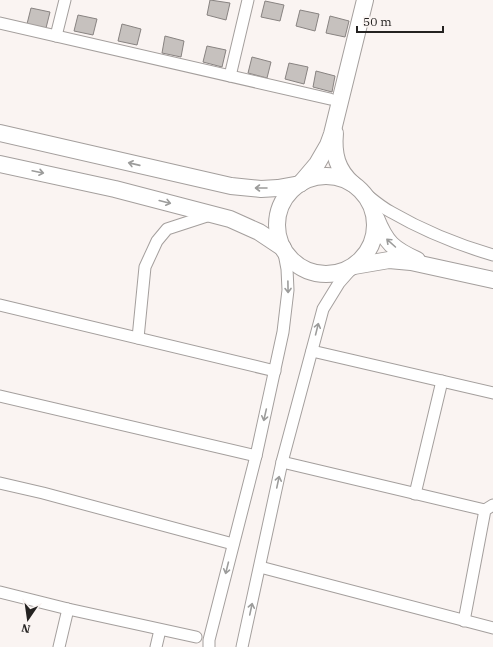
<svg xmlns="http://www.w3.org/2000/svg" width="493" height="647" viewBox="0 0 493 647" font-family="'IBM Plex Serif',serif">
<rect width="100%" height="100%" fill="#faf4f2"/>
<g fill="#c6c1be" stroke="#888381">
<polygon points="210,0 230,3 226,20 207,15"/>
<polygon points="265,1 284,5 280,21 261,17"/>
<polygon points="31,8 50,12 46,28 27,24"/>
<polygon points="300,10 319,14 315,31 296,26"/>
<polygon points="78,15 97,19 93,35 74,31"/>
<polygon points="330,16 349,21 345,37 326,33"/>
<polygon points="122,24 141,29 137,45 118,41"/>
<polygon points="165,36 184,41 181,57 162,53"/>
<polygon points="207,46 226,50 222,67 203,62"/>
<polygon points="252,57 271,62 267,78 248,73"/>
<polygon points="289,63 308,67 304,84 285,79"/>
<polygon points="316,71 335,76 332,92 313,87"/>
</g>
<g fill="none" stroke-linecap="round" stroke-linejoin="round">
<defs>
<g id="street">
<polyline points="0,23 330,99"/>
<polyline points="56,36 65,0"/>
<polyline points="230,76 248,0"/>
<path d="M 357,187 C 368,195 379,206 391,212 C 422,230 459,245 493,255"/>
<polyline points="0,305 275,371"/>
<polyline points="138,338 145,267 157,241 167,229 213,214"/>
<polyline points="312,351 493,393"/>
<polyline points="0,396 256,456"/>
<polyline points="282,462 485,510"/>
<polyline points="0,483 43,493 233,544"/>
<polyline points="415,494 442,381"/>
<polyline points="260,567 493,628"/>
<polyline points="0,592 68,609 196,637"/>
<polyline points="464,621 485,510 493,505"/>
<polyline points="59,647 68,609"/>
<polyline points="156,647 160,630"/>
<polyline points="209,647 209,640 256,456 283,332 288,290 287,269 283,248"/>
<polyline points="242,647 282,462 323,309 339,283 354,266"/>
</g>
<g id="secondary">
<polyline points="0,133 231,186 261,189 278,188 300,184 317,164 328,145 332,134 365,0"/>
<path d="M 335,133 C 333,154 337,170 353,184"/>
<polyline points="0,164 115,189 230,219 259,232 283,248"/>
<circle cx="326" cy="225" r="49"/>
<path d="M 376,218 C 386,243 393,249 417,260"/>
<polyline points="354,266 389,260 411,262 493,280"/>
</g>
</defs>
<use href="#street" stroke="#a49f9d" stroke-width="13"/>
<use href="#secondary" stroke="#a49f9d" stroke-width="18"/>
<use href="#street" stroke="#fff" stroke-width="11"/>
<use href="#secondary" stroke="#fff" stroke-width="16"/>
</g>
<defs><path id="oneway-shaft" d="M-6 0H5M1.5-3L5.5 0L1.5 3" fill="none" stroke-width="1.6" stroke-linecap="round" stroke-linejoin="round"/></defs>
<g stroke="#9c9c9b">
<use href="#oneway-shaft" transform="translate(134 164) rotate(-167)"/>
<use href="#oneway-shaft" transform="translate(38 172) rotate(12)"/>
<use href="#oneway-shaft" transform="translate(261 188) rotate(-180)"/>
<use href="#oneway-shaft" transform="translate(165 202) rotate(14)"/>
<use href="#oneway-shaft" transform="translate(391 243) rotate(-138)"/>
<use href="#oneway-shaft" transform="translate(288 287) rotate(89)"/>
<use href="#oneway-shaft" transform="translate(317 329) rotate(-76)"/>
<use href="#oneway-shaft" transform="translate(265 415) rotate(103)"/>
<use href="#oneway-shaft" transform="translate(278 482) rotate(-78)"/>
<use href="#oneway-shaft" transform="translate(227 568) rotate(104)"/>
<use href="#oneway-shaft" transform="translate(251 609) rotate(-78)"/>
</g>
<g transform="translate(28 619) rotate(193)" stroke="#faf4f2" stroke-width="3" paint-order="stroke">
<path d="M0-3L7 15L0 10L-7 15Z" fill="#242221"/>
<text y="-6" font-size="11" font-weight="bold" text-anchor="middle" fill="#242221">N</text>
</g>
<path d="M357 26v6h86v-6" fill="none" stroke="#242221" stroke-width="2"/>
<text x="363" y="26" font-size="12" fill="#242221" stroke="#faf4f2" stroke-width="3" paint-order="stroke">50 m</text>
</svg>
